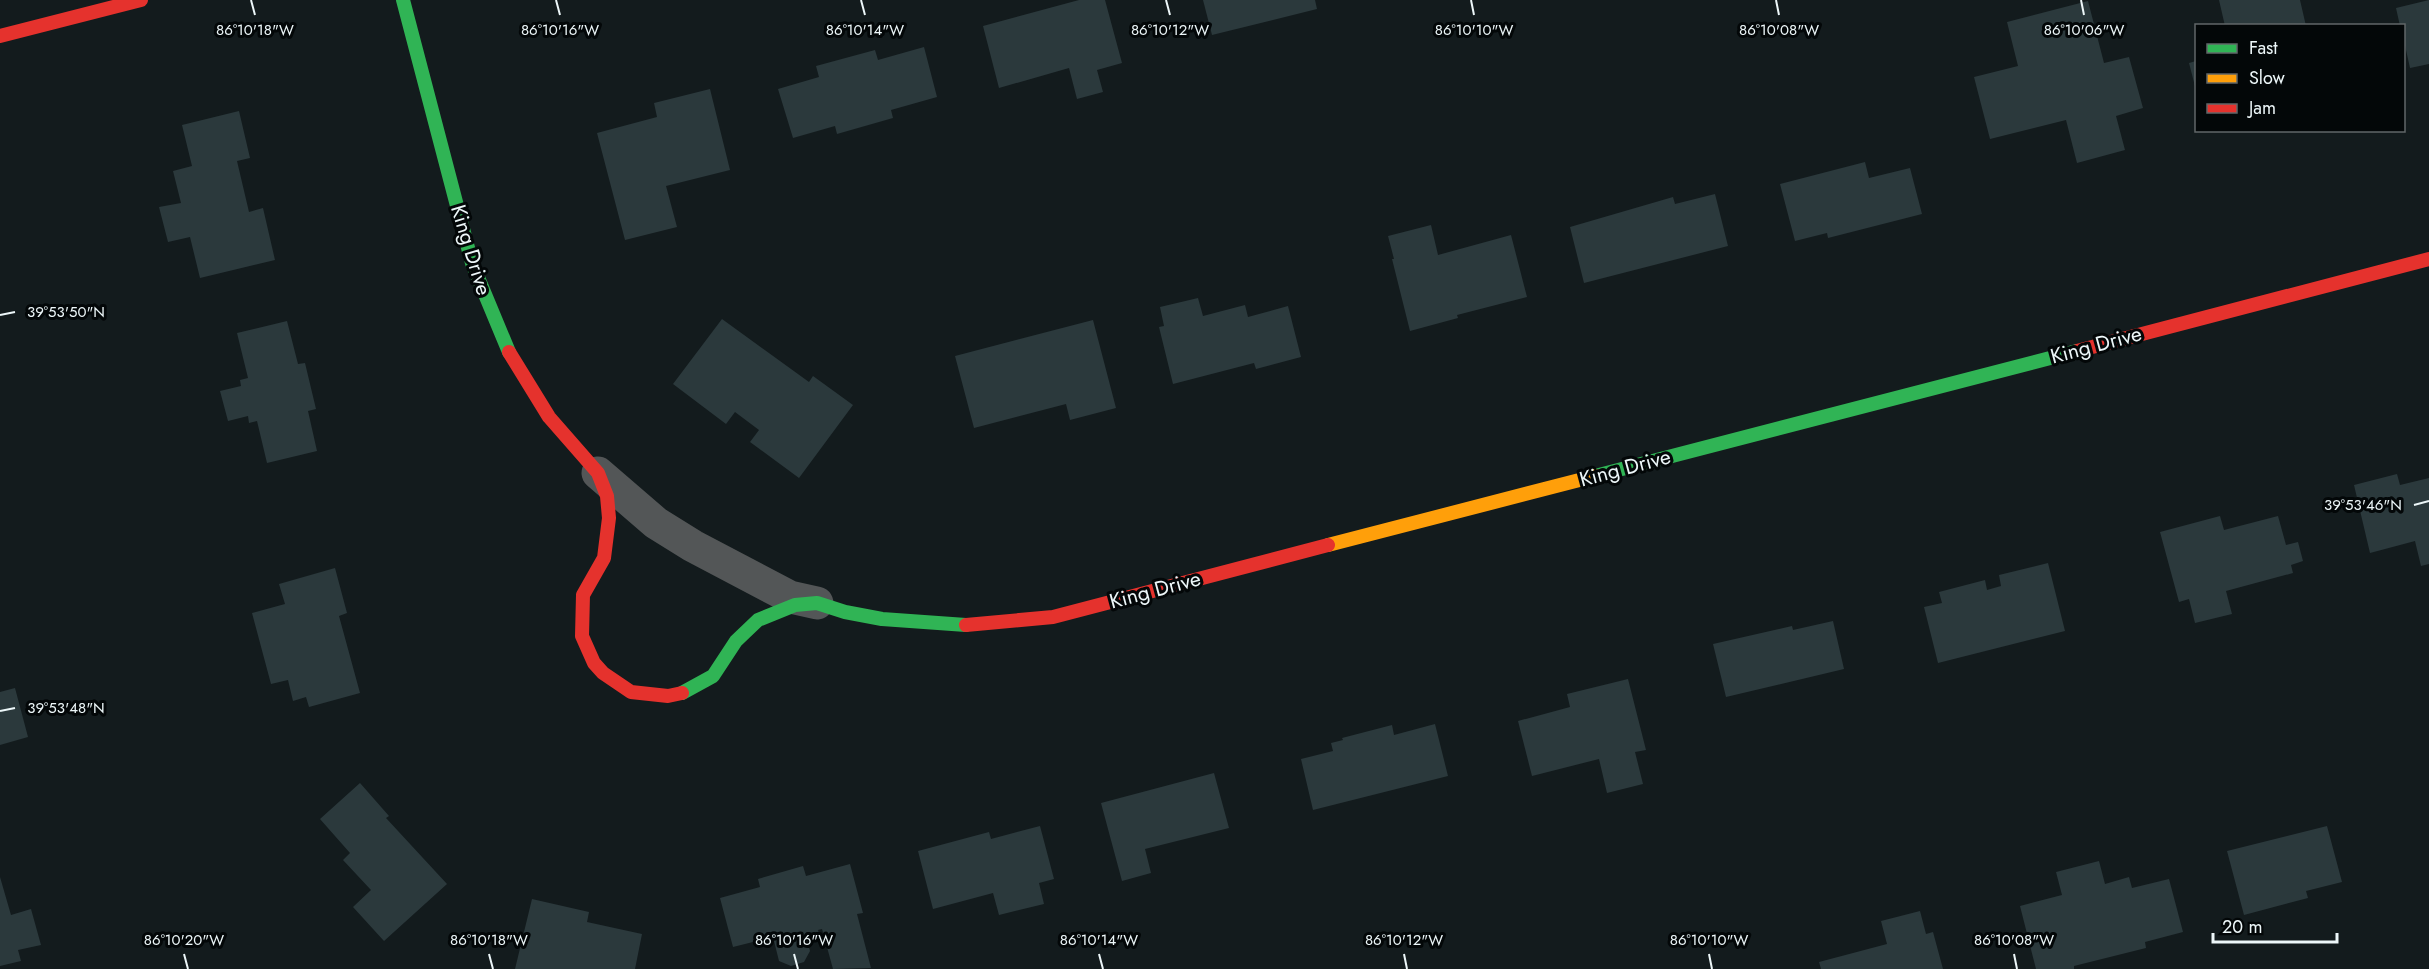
<svg xmlns="http://www.w3.org/2000/svg" width="2429" height="969" viewBox="0 0 2429 969" font-family="Jost,sans-serif">
<rect width="100%" height="100%" fill="#131b1d"/>
<g fill="#2b393c">
<polygon points="1079,0 1105,0 1122,63 1097,70 1103,92 1077,99 1069,68 999,88 983,26"/>
<polygon points="1203,0 1315,0 1317,9 1212,35"/>
<polygon points="2219,0 2300,0 2306,26 2225,26"/>
<polygon points="2429,0 2429,64 2410,68 2404,41 2404,26 2400,26 2396,8"/>
<polygon points="2088,1 2104,63 2129,57 2143,108 2116,116 2125,150 2077,163 2066,120 1990,139 1974,77 2018,66 2007,22"/>
<polygon points="924,47 937,97 891,110 893,118 837,134 835,126 793,138 778,89 819,77 816,66 875,50 878,60"/>
<polygon points="2196,61 2196,90 2189,63"/>
<polygon points="710,89 730,170 666,186 677,227 625,240 597,133 657,117 654,103"/>
<polygon points="239,111 250,158 237,161 249,212 263,208 275,260 200,278 190,237 168,242 159,207 181,203 173,171 192,166 182,125"/>
<polygon points="1865,162 1869,178 1910,168 1922,214 1828,238 1827,233 1795,241 1780,184"/>
<polygon points="1715,194 1728,246 1584,283 1570,227 1673,197 1675,204"/>
<polygon points="1431,225 1438,255 1511,235 1527,297 1457,315 1458,318 1410,331 1392,259 1394,259 1388,236"/>
<polygon points="1198,298 1203,316 1245,305 1248,317 1288,306 1301,357 1256,369 1254,363 1173,384 1159,327 1164,326 1160,307"/>
<polygon points="722,319 809,382 813,376 853,405 799,478 750,442 759,430 735,412 726,424 673,384"/>
<polygon points="1093,320 1116,408 1070,420 1066,404 974,428 955,356"/>
<polygon points="287,321 298,364 305,363 316,409 308,411 317,451 267,463 257,421 249,423 248,416 228,421 220,391 241,386 240,380 248,378 237,333"/>
<polygon points="2397,474 2400,485 2429,478 2429,564 2421,566 2415,541 2370,553 2354,485"/>
<polygon points="2220,516 2224,530 2278,516 2286,545 2298,542 2303,561 2291,565 2293,573 2226,591 2232,614 2195,623 2189,599 2179,602 2160,532"/>
<polygon points="2048,563 2065,631 1938,663 1924,607 1942,603 1939,592 1985,580 1987,590 2001,586 1999,575"/>
<polygon points="335,568 347,613 339,616 360,693 309,707 306,697 293,701 288,680 271,684 252,613 285,604 279,584"/>
<polygon points="1833,621 1844,669 1726,697 1713,644 1792,626 1793,630"/>
<polygon points="1628,679 1646,750 1635,752 1643,784 1607,793 1599,759 1532,776 1518,721 1570,707 1567,694"/>
<polygon points="15,688 28,737 0,745 0,692"/>
<polygon points="1435,724 1448,776 1313,810 1301,759 1333,751 1331,743 1343,740 1342,738 1392,725 1394,735"/>
<polygon points="1214,773 1229,828 1145,849 1151,873 1122,881 1101,803"/>
<polygon points="360,783 389,816 386,818 447,884 384,941 353,907 371,890 343,860 350,853 320,819"/>
<polygon points="1040,826 1054,879 1039,883 1044,904 999,915 993,893 933,909 918,851 989,832 991,839"/>
<polygon points="2327,826 2342,882 2306,891 2308,898 2244,915 2227,851"/>
<polygon points="2099,861 2105,884 2129,877 2132,888 2169,879 2183,932 2145,942 2146,948 2074,966 2074,969 2036,969 2020,906 2062,895 2056,872"/>
<polygon points="850,864 863,913 857,914 871,968 833,969 822,929 818,930 820,937 807,940 810,951 804,962 791,966 779,961 773,937 733,947 720,898 760,887 758,879 803,866 806,876"/>
<polygon points="0,877 11,915 31,909 41,945 18,950 21,961 0,966"/>
<polygon points="532,899 589,912 587,922 642,934 635,969 515,969"/>
<polygon points="1920,911 1926,934 1933,932 1943,969 1821,969 1819,962 1887,944 1881,921"/>
</g>
<g fill="none" stroke-linecap="round" stroke-linejoin="round">
<polyline stroke="#535657" stroke-width="33" points="598,473 656,523 693,546 790,597 817,603"/>
<g stroke="#30b455" stroke-width="14">
<polyline points="403,0 472,263 509,352"/>
<polyline points="1595,476 2077,351"/>
<polyline points="682,693 713,676 736,641 758,620 795,605 817,603 845,612 882,619 966,625"/>
</g>
<polyline stroke="#ff9f0a" stroke-width="14" points="1328,545 1595,476"/>
<g stroke="#e5322d" stroke-width="14">
<polyline points="0,36 141,0"/>
<polyline points="2077,351 2429,259"/>
<polyline points="509,352 549,417 598,473 607,496 609,518 604,558 583,595 582,636 594,663 603,673 631,692 668,696 682,693"/>
<polyline points="966,625 1053,617 1328,545"/>
</g>
</g>
<path fill="none" stroke="#edf7f9" stroke-width="2" d="M 251,0 L 255,15M 556,0 L 560,15M 861,0 L 865,15M 1166,0 L 1170,15M 1471,0 L 1474,15M 1776,0 L 1779,15M 2081,0 L 2084,15M 0,315 L 15,312M 2414,505 L 2429,501M 0,711 L 15,708M 184,954 L 188,969M 489,954 L 493,969M 794,954 L 798,969M 1099,954 L 1103,969M 1404,954 L 1407,969M 1709,954 L 1712,969M 2014,954 L 2017,969"/>
<g text-anchor="middle" stroke-width="6" stroke-linejoin="round" paint-order="stroke">
<g font-size="21" fill="#edf7f9" stroke="#030708">
<text transform="translate(471 250) rotate(73)" y="7">King Drive</text>
<text transform="translate(2096 345) rotate(-15)" y="7">King Drive</text>
<text transform="translate(1625 468) rotate(-15)" y="7">King Drive</text>
<text transform="translate(1155 590) rotate(-15)" y="7">King Drive</text>
</g>
</g>
<g font-size="15" text-anchor="middle" fill="#edf7f9" stroke="#030708" stroke-width="6" stroke-linejoin="round" paint-order="stroke">
<text x="255" y="35">86°10'18"W</text>
<text x="560" y="35">86°10'16"W</text>
<text x="865" y="35">86°10'14"W</text>
<text x="1170" y="35">86°10'12"W</text>
<text x="1474" y="35">86°10'10"W</text>
<text x="1779" y="35">86°10'08"W</text>
<text x="2084" y="35">86°10'06"W</text>
<text x="66" y="317">39°53'50"N</text>
<text x="2363" y="510">39°53'46"N</text>
<text x="66" y="713">39°53'48"N</text>
<text x="184" y="945">86°10'20"W</text>
<text x="489" y="945">86°10'18"W</text>
<text x="794" y="945">86°10'16"W</text>
<text x="1099" y="945">86°10'14"W</text>
<text x="1404" y="945">86°10'12"W</text>
<text x="1709" y="945">86°10'10"W</text>
<text x="2014" y="945">86°10'08"W</text>
</g>
<rect x="2195" y="24" width="210" height="108" fill="#030708" stroke="#616768" stroke-width="1.5"/>
<rect x="2207" y="44" width="30" height="9" fill="#30b455" stroke="#616768" stroke-width="1.5"/>
<text x="2249" y="54" font-size="18" fill="#edf7f9">Fast</text>
<rect x="2207" y="74" width="30" height="9" fill="#ff9f0a" stroke="#616768" stroke-width="1.5"/>
<text x="2249" y="84" font-size="18" fill="#edf7f9">Slow</text>
<rect x="2207" y="104" width="30" height="9" fill="#e5322d" stroke="#616768" stroke-width="1.5"/>
<text x="2249" y="114" font-size="18" fill="#edf7f9">Jam</text>
<path d="M2213 933v9h124v-9" fill="none" stroke="#edf7f9" stroke-width="3"/>
<text x="2222" y="933" font-size="18" fill="#edf7f9" stroke="#030708" stroke-width="4.5" paint-order="stroke">20 m</text>
</svg>
